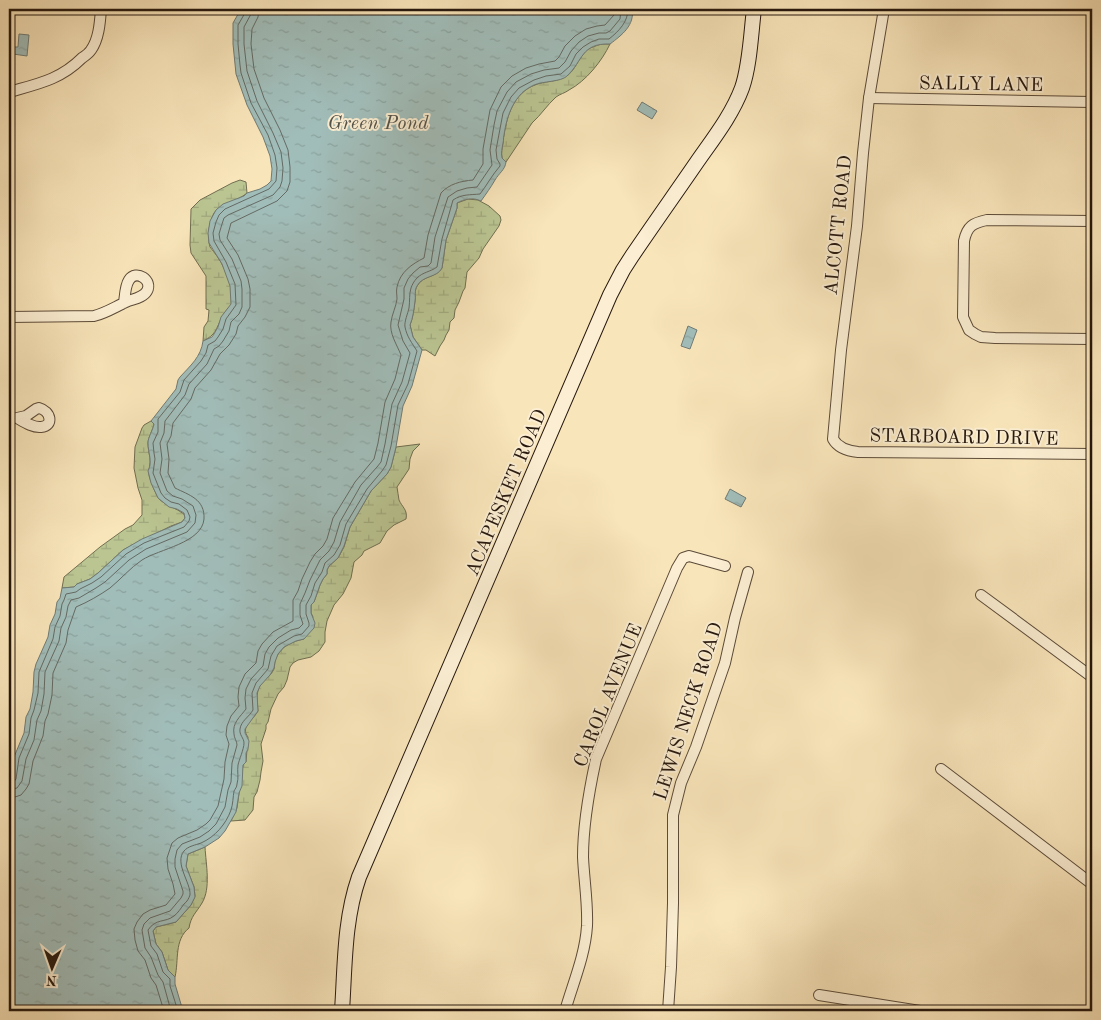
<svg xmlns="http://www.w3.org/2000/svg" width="1101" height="1020" viewBox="0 0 1101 1020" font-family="'Old Standard TT',serif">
<defs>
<pattern id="wetland-marsh" width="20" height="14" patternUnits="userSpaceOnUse" patternTransform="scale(1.25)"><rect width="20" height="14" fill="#bac592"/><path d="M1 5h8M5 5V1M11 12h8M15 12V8" fill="none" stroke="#a0a87d"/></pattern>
<pattern id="water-ripples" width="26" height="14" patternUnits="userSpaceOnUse" patternTransform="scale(1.25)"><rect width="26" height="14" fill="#a1bdb9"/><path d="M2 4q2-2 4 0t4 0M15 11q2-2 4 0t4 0" fill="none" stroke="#8ba29e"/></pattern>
</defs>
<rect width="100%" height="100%" fill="#f9e5ba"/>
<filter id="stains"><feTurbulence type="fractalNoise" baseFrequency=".004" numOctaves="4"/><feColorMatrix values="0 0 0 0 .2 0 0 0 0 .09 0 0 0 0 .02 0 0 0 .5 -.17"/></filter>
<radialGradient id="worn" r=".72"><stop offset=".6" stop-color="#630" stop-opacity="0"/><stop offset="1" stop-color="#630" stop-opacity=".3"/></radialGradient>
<g fill="url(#wetland-marsh)" stroke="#706e50">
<path d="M 601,44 L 610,44 C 602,61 586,81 569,90 C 565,93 560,94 556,97 C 547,105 541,115 532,123 L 506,162 L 502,158 C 501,152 502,149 503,143 C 504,139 503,139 504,135 C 507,115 514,93 535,85 C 544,81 556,82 565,77 C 575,72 578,58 587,50 C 591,47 596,46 601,44 Z"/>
<path d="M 240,180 L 246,182 L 247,193 C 237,202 221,202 214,213 C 209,222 207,237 210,247 C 212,250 215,253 217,256 C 223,264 227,275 230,284 C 232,290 231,297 232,304 C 229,308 224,312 222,317 C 216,329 216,335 203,341 L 204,327 L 208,321 L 209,310 L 206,309 L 206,276 L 191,253 L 190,245 L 191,209 L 200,200 L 232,183 Z"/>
<path d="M 468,199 L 478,200 L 489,206 L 500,216 L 501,220 L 499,226 L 483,249 L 479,258 L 467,272 L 465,288 L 463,291 L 459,302 L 455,310 L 454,318 L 450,322 L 449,330 L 446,335 L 444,340 L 440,346 L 435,356 L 426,350 L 422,350 L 413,337 L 410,325 C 413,318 414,309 415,301 C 416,296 414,291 417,286 C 423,275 436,278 442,268 L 446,240 L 457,208 L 457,203 Z"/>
<path d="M 151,421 L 154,424 C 153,430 148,438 148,443 C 148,448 149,453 150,458 C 151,464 148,469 149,474 C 149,479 157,497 160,500 C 167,506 176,508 184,514 L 185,518 L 182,522 L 171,526 L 123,550 L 98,573 L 90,579 L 77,584 L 74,587 L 62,588 L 64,577 L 100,547 L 125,529 L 133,525 L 142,515 L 142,500 L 138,488 L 134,468 L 135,447 L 142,428 L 144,425 Z"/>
<path d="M 420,444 L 413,451 L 410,459 L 409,469 L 397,487 C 398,491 398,496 399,500 C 402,507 408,510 406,519 L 394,525 L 387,531 L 380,543 L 364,551 L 362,555 L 354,562 L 351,578 L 343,594 L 334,605 L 327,621 L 325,632 L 325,642 L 319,651 L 311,657 L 298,660 L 293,663 L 290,667 L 287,680 L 284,687 L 278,694 L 271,709 L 268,722 L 266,725 L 266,729 L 261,744 L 263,761 L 261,772 L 260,780 L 257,792 L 254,797 L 253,810 L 245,820 L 231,821 L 237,808 L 243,765 L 246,762 L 248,737 C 240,727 253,720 258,711 C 257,700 255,691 263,681 C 267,678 272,674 274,669 C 275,666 274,662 276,658 C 281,646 293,641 304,639 L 313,617 L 311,613 L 311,605 L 314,602 L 320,585 L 323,579 L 327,574 L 327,570 L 329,566 L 338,558 L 344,547 L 350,527 L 371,491 L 387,474 L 391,467 L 396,447 Z"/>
<path d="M 205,847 C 206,865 211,888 202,903 C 196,913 191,916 189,928 C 174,940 179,960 175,977 L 168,970 L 162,952 L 156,944 L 153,931 L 156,927 L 176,922 L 191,905 L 195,896 L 194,887 L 186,866 L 188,854 Z"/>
</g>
<g fill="url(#water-ripples)" stroke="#707b75">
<path d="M 241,9 L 632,9 C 635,25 622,35 610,44 C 581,43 583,61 567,76 C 561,82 543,81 534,85 C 514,94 507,115 504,135 C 503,139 504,139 503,143 C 502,149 501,152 502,158 L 506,162 C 505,170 499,173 495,180 C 491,187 486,194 481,201 C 473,197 464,199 457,203 L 457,208 L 446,240 L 442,268 C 437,278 423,275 417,286 C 414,291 416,296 415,301 C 414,309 413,318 410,325 L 413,337 L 422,350 L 412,386 L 403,406 L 396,447 L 391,467 L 387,474 L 371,491 L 350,527 L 344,546 L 338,558 L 329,566 L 327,570 L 327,574 L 323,579 L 320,585 L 314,602 L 311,605 L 311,613 L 315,623 L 314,628 L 304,639 L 296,641 L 284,647 L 278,654 L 275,662 L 274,668 L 270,675 L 260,686 L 257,693 L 258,711 L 245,729 L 245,733 L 249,741 L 248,749 L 246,753 L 246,762 L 243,765 L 242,786 L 239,793 L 236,812 L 225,831 L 219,838 L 205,847 L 188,854 L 186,866 L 194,887 L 195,897 L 191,905 L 176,922 L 156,927 L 153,931 L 156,944 L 162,952 L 168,970 L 175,977 L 175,984 L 183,1011 L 9,1011 L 9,970 L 10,963 L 9,957 L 9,784 L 11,778 L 14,757 L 24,733 L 26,717 L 30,709 L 33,692 L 34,672 L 36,664 L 48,637 L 50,625 L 55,614 L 57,602 L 60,598 L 62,588 L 74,587 L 77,584 L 90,579 L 98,573 L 123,550 L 142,539 L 182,522 L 185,518 L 184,513 L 177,509 L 169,507 L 158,498 L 151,483 L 148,471 C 153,462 148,453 148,443 C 148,437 153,430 154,424 L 151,421 L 176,389 L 178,380 L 180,377 C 190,366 201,357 203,341 L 212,337 L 214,334 L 218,327 L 221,317 L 231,304 L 230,286 L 222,264 L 209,243 L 208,233 L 210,221 L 216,210 L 223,204 L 244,196 L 247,193 L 260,189 L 267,185 L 271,181 L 272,169 L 270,156 L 263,137 L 247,105 L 236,74 L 233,44 L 233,23 Z"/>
<polygon points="19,34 29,35 27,56 13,54 14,47 18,47"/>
<polygon points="642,102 657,111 652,119 637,110"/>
<polygon points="688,326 697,330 690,349 681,346"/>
<polygon points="730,489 746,498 741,507 725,499"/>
</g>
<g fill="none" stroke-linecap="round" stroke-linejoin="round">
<g stroke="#646a64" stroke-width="1">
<polyline points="9,784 13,783 16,779 19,758 29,734 31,718 34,710 38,693 39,672 53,639 55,627 60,616 62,604 64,600 66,594 76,592 80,589 92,583 101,577 126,554 144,543 184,527 189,521 190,517 187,510 179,504 171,502 165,498 161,493 153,473 155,459 154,453 153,443 158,432 158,419 180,392 184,380 201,361 206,353 208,345 215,341 218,337 223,329 226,319 236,305 235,284 226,262 214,241 213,233 216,222 219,215 225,209 269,189 276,181 277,168 275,155 268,135 251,103 241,73 240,65 238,44 238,25 245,13 245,9"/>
<polyline points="9,790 17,788 22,781 26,759 34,740 37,720 41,711 44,694 45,672 59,641 61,628 66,617 68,606 71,600 79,598 96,588 105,582 129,560 146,549 187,532 195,523 196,515 193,506 182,499 173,496 167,491 160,473 162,459 160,443 164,433 165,421 185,395 189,384 207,364 214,349 219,346 223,341 229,331 231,322 239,314 242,307 242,289 241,281 232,259 220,240 219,234 222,224 224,218 228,215 273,195 280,187 282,181 283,168 281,152 273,133 257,101 247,71 244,44 244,27 251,14 252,9"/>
<path d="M 9,797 L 15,797 L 21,795 L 26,789 L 29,784 L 33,761 L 43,736 L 45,721 L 48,714 L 52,695 L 53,673 L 66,643 L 68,630 L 76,607 C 88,602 100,595 110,588 C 121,579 130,568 142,560 C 159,549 202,543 204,519 C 205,499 189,495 175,488 L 168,473 L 169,459 L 167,444 L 171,436 L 173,423 L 191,399 L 195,388 L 211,370 L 220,354 L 229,345 L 236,334 L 238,326 L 245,317 L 250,307 L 250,289 L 248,279 L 238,255 L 227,238 L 231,223 L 277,201 L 287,191 L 290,182 L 290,167 L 288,150 L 280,130 L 264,98 L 254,69 L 251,44 L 252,29 L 258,17 L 259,9"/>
<path d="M 164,1011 L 156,985 L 151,978 L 145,960 L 138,951 L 135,940 L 134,929 L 137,922 L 143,914 L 150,910 L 166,905 L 175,894 L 173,884 L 168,869 L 167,858 L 172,843 L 178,838 L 197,830 L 206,824 L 210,820 L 218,806 L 224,779 L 225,762 L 229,744 L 226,735 L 227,726 L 231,716 L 239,706 L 238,697 L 239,687 L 245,674 L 256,663 L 258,651 L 262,644 L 273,632 L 293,621 L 293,600 L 298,591 L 302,579 L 310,562 L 315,554 L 323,546 L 327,539 L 333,518 L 355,482 L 374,459 L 378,443 L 385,402 L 395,379 L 401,355 C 397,345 389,333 391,322 C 392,314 396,307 397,299 C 397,295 396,291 397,287 C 400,272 412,264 424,258 L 428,235 L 441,193 C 449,184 461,181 473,180 L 483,164 L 483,149 L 490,110 L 501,87 L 512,76 L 526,68 L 539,64 L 555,61 L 559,57 L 565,46 L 575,36 L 586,29 L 597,26 L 605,25 L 614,15 L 614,9"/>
<path d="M 171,1011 L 163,982 L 158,975 L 151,957 L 145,948 L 142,930 L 144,924 L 150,918 L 170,911 L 181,898 L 183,894 L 183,891 L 175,867 L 175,859 L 177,850 L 182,844 L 200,837 L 209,831 L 216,824 L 225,807 L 228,790 L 231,782 L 232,763 L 237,745 C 237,741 234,738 234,734 C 232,723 240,717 246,709 L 245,698 L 246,689 L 251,679 L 263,666 L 265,654 L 269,647 L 278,638 L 291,630 L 299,628 L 303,624 L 300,615 L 300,604 L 305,593 L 310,580 L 320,560 L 329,551 L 334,542 L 340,522 L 361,485 L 377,467 L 381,462 L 385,444 L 392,404 L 402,382 L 410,353 L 403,341 L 398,325 L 404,299 L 404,288 L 408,279 L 413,273 L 420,267 L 428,266 L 431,263 L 435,237 L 448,197 L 457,191 L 467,188 L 477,187 L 492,165 L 490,150 L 494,125 L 497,111 L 507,92 L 516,82 L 531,74 L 544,70 L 559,68 L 565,62 L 571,51 L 579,42 L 588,36 L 599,33 L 606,33 L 610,31 L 620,19 L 621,9"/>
<path d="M 178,1011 L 170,986 L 170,979 L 163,972 L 157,954 L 151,946 L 148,930 C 156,918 165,923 174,916 C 178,913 181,908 184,904 C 187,902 189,898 190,895 C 191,883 174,863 184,851 C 188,846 196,845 201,843 C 215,837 226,824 231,810 C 233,804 233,797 234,791 C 235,789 237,787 237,784 C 239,778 237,771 238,765 C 239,760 244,749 244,743 C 244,738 239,735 240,729 C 241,721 249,717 253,710 L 252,693 L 256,683 L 268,669 L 271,656 L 277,646 L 282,643 L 294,636 L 302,634 L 309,626 L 309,623 L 306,614 L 306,605 L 311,596 L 315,583 L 322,572 L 325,563 L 334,555 L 340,545 L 346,524 L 367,489 L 382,471 L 386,465 L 391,446 L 398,405 L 408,384 L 417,351 C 412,343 407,337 405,327 C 404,322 408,313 409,308 C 410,301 409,294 411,288 C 412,285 414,281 417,278 C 423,272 430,272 437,267 L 442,239 L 453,200 C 462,194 470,195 480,194 C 487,185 492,175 500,166 L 500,164 L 497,159 L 496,150 L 503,113 L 511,97 L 519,88 L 534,80 L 546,76 L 561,74 L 570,66 L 576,54 L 583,47 L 591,42 L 599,39 L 609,39 C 619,31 628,22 628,9"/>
</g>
<defs>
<g id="street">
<path d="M 884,9 L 869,98 L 863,153 L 857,226 L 841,350 L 833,439 C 838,448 848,451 858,452 L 1092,454"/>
<path d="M 9,92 C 37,84 60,80 82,58 C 85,56 89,53 91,50 C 99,39 100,22 101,9"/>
<polyline points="869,98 1092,102"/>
<path d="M 1092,221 L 987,220 C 973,223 967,226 964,241 L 963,317 L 969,330 L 975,334 L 981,337 L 995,338 L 1092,339"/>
<path d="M 9,317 L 94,316 C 106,313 115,307 126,302 C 133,299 143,298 147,291 C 153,280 136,269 129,280 C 125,286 125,296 124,303"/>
<path d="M 39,408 C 51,411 54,426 41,427 C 33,428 24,422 17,418 L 26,416 L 36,409 Z"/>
<polyline points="981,595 1092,677"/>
<polyline points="941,769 1092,884"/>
<polyline points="819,995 920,1011"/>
<path d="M 565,1011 C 573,983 585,956 587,926 C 588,903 584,880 583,857 C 583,824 589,791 596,759 L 677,568 L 683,558 L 689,556 L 725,566"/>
<polyline points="668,1011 671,967 673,903 673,815 681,783 696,747 725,663 735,618 748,572"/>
</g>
<path id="secondary" d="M 342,1011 C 345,966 344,920 359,877 L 610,295 L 623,270 L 632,256 C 653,225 675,194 697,162 C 713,139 732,115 742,88 C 750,65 751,33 754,9"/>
</defs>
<use href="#street" stroke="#5c4b39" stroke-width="12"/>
<use href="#secondary" stroke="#27180e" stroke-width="16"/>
<use href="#street" stroke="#fbeed2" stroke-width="10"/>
<use href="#secondary" stroke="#fbeed2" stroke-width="14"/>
</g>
<g text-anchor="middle" stroke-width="4" stroke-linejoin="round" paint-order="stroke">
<g font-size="19" fill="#27180e" stroke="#fbeed2">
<text transform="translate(981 83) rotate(1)" y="7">SALLY LANE</text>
<text transform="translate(837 225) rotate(-84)" y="7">ALCOTT ROAD</text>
<text transform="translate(964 436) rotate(1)" y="7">STARBOARD DRIVE</text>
<text transform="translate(505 492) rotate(-67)" y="7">ACAPESKET ROAD</text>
<text transform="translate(607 695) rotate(-68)" y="7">CAROL AVENUE</text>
<text transform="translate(687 711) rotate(-72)" y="7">LEWIS NECK ROAD</text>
</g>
<g font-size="20" font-style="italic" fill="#52524a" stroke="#fbeed2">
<text x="378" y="129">Green Pond</text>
</g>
</g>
<rect width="1101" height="1020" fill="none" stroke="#f9e5ba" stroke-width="30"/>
<rect x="10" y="10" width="1081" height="1000" fill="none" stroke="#27180e" stroke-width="2.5"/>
<rect x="15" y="15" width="1071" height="990" fill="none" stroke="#27180e"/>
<g transform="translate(52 968) rotate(182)" stroke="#fbeed2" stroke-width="4" paint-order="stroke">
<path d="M0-4L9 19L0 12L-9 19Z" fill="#27180e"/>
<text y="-8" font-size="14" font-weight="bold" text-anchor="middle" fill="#27180e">N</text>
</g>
<rect width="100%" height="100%" filter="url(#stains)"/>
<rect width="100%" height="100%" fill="url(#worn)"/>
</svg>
